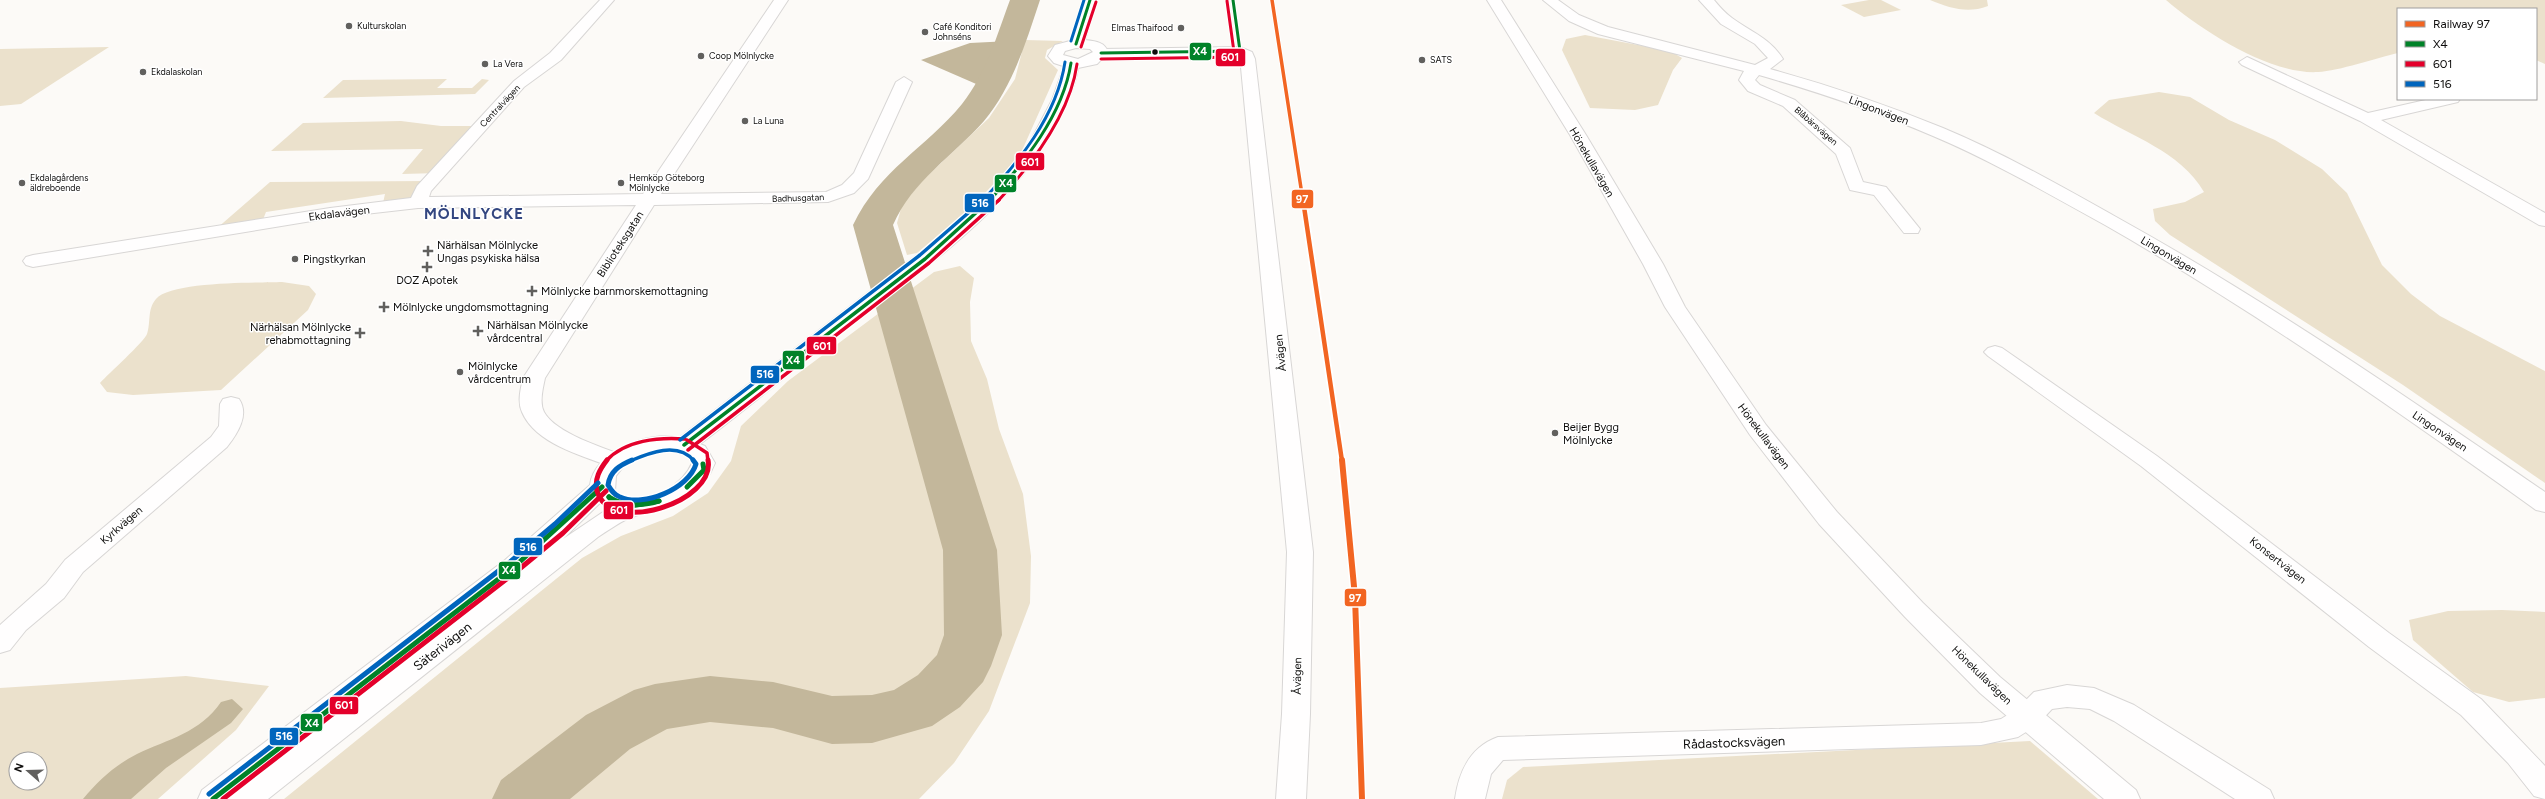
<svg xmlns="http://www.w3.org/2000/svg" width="2545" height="799" viewBox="0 0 2545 799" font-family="Figtree,sans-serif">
<rect width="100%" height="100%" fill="#fcfaf7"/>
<g fill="#ebe1cc" fill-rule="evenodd">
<polygon points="1869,0 1881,0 1901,10 1864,17 1841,5"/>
<path d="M 1930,0 L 1987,0 L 1988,6 C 1967,14 1950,8 1930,0 Z"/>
<path d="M 2166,0 L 2545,0 L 2545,64 L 2536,60 L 2536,9 L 2398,9 L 2398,53 C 2376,58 2339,71 2318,72 C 2270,75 2201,30 2166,0 Z"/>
<polygon points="1585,35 1670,51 1682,58 1673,70 1658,105 1635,110 1590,108 1562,50 1566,39"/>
<polygon points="1025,40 1063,41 1047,50 1045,58 1058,70 1020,155 975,204 917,253 907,255 897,223 902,205 924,179 989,118 1015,79"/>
<polygon points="109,47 21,104 0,106 0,49"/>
<polygon points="447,79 437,88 472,88 482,79 489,80 475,94 323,98 343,80"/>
<path d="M 2159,92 L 2190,97 L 2229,120 L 2275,140 L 2322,169 L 2347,193 L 2382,265 L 2411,294 L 2440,316 L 2545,371 L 2545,483 L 2403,385 L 2170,235 L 2155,221 L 2153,209 L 2185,202 L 2204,192 C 2180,151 2132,137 2094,113 L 2109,100 Z"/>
<polygon points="401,121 441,126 481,126 439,173 402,174 423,149 271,151 303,123"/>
<polygon points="427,181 411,198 383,203 385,194 266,212 262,222 216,229 270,182"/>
<polygon points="960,266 974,278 970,302 971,341 987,379 999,429 1023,494 1031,556 1030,603 989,711 954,763 919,799 284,799 582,558 621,536 673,516 708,493 731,461 741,426 788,381 934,272"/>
<path d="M 282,282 L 309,286 L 316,294 L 308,310 L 221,390 L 133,395 L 107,392 L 100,383 C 108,374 144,342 147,334 C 151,323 147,309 156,299 C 171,281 257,283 282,282 Z"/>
<polygon points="2502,610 2545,612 2545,698 2509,702 2473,692 2413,640 2409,620 2448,611"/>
<path d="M 186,676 L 269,686 L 236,730 L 158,799 L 0,799 L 0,688 ZM 16,759 L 40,759 L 40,783 L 16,783 Z"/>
<polygon points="2030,741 2098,799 1502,799 1507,780 1523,767"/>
</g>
<g fill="#c3b79b">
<polygon points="1010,41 990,90 921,60 970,43"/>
<path d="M 232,699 L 243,709 L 231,723 L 166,768 L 131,799 L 83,799 C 98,781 115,765 137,754 C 168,739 200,733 221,702 Z"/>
</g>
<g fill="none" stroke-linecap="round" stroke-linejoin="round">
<path fill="#c3b79b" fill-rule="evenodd" d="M 1010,0 L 1040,0 C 1026,42 1013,86 984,121 C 953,156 912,181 893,225 L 997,550 L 1002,635 L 991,666 L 983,682 L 960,707 L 932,726 L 872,743 L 832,744 L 773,728 L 710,722 L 667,729 L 630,749 L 570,799 L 492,799 L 501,780 L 586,715 L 634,690 L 655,684 L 710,676 L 773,682 L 832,696 L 872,695 L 894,690 L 918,675 L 937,655 L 944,635 L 943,550 L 853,225 C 880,169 925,149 962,104 C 986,74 997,35 1010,0 Z"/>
<defs>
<g id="street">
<path d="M 600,0 L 614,0 L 561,60 L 524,87 L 431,191 L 429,197 L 643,194 L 774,0 L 788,0 L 661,194 L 826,192 L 842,185 L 854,173 L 896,82 L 904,77 L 912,82 L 868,179 L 854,193 L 828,202 L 654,205 L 545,378 C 543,388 539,402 544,412 C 555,433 604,448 625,456 L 629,461 L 625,466 L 617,468 L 609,466 C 580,455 535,443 522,412 C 517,401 521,388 523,378 L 636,205 L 418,208 L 330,218 L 33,267 L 26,265 L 23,261 L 26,257 L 33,255 L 330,208 L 411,198 L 417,186 L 514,81 L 550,53 Z"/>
<path d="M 1543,0 L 1558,0 L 1579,15 L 1608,27 L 1755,65 L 1768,58 L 1755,44 L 1721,24 L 1699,0 L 1714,0 C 1719,6 1725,13 1732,18 C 1751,32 1770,38 1783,59 L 1770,69 C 1828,85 1887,105 1943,128 C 2003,153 2061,186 2118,218 C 2266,300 2405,396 2545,492 L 2545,512 L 2536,510 C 2396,410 2255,311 2105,225 C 2049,194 1992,161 1933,136 C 1877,112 1818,92 1759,75 L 1755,80 L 1760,85 L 1795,100 L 1850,148 L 1863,182 L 1886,187 L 1920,229 L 1918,233 L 1904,233 L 1874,195 L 1850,190 L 1836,154 L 1783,106 L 1748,91 L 1739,80 L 1744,71 L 1598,34 L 1569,21 Z"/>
<polygon points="1240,47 1252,52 1255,59 1313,552 1310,714 1306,799 1276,799 1282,714 1287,552 1240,57 1101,57 1094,53 1101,49"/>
<polygon points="2247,57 2368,113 2430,99 2460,99 2458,102 2381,120 2545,213 2545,226 2539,225 2360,121 2242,65 2239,62"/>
<polygon points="1995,346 2002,348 2157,456 2389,633 2481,699 2545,766 2545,799 2534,796 2508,763 2461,715 2369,647 2141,466 1988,356 1984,352 1988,348"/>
<path d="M 231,397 L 239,399 C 250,415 237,434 227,447 L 83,572 L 64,598 L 26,630 L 10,650 L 0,653 L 0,625 L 46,584 L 65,560 L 211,437 L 219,426 L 220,404 L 223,399 Z"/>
<path d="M 2067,685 L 2094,688 L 2134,705 L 2270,790 L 2274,799 L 2235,799 L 2114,721 L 2090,709 L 2067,707 L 2052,709 L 2037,725 L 2018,737 L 1981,745 L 1503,760 L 1491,774 L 1485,799 L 1455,799 C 1459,771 1470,747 1498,737 L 1981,723 L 2001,719 L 2017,709 L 2034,692 Z"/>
</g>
<g id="secondary">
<path d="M 1083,0 L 1097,0 L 1085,40 C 1095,41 1106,42 1108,53 L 1097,64 L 1078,68 C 1075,87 1066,104 1058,121 C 1010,213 921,270 842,332 C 794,369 748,408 700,444 L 705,446 L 715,463 C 698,507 664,504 627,519 C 617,524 607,531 598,537 L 268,799 L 198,799 L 202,790 L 505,560 L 590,485 C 594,451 650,430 679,438 L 922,251 L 983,198 L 1010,169 L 1031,140 L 1052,100 L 1063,69 L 1063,66 L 1054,63 L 1048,56 L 1055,45 L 1070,41 ZM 1076,48 L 1090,49 L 1093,52 L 1078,59 L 1063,55 L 1065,51 ZM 673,451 L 688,456 L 692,463 C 683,485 653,502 628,498 C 624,497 619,493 615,491 L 616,476 C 628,457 652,451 673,451 ZM 600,503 L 609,508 L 563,539 Z"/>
<polygon points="1487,0 1501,0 1586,135 1663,264 1685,307 1766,425 1837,512 1923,603 2000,677 2136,790 2140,799 2104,799 1980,693 1905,617 1819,524 1750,435 1665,307 1643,264 1570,135"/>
</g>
</defs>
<use href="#street" stroke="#d8d6d5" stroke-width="2"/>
<use href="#secondary" stroke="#d8d6d5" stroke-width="2"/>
<use href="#street" fill="#fffefe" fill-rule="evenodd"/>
<use href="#secondary" fill="#fffefe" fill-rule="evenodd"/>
<defs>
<g id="bus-1-far2">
<polyline points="1233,0 1240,51"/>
<polyline points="1076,44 1090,0"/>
<polyline points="1101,53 1240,51"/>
<path d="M 989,201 C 1024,163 1063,115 1071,63"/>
</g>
<polyline id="bus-1-far1" points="684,445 925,259 990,200"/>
<g id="bus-1">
<polyline points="687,487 704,470 703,464"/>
<path d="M 609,497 C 625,507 641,506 659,501"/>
<polyline points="609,497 612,502 630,506 659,501"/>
<polyline points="213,799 514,567 602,487"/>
</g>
<g id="bus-2-far2">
<polyline points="1227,1 1234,52"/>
<polyline points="1081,47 1096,2"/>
<polyline points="1101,59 1240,57"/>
<path d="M 998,201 C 1032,164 1070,115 1077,64"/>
</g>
<g id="bus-2-far1">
<polyline points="687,440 707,453 708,461"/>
<polyline points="688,450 929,263 999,200"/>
<path d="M 606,461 C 625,440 659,437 685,439"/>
</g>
<g id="bus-2">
<path d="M 607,460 C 600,469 594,479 597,491 C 610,536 716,502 708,460"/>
<polyline points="223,799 517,571 563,533 606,491"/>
</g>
<g id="bus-3-far2">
<polyline points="1071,41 1084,0"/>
<path d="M 982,201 C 1018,163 1057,116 1065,62"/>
</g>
<g id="bus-3-far1">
<polyline points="680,440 920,255 983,200"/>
<path d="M 630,461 C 649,453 678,441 694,461"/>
</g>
<g id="bus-3">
<path d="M 632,460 C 620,465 610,471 608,485 C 611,490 614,495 620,497 C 644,508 689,488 696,464 L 693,460"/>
<polyline points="209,794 510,562 555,524 598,483"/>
</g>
</defs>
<use href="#bus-1-far2" stroke="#fff" stroke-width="5"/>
<use href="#bus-1-far1" stroke="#fff" stroke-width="6"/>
<use href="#bus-1" stroke="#fff" stroke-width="8"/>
<use href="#bus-2-far2" stroke="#fff" stroke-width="5"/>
<use href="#bus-2-far1" stroke="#fff" stroke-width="6"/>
<use href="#bus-2" stroke="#fff" stroke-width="8"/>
<use href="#bus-3-far2" stroke="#fff" stroke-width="5"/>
<use href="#bus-3-far1" stroke="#fff" stroke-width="6"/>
<use href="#bus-3" stroke="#fff" stroke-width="8"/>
<use href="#bus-1-far2" stroke="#008228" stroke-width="3"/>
<use href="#bus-1-far1" stroke="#008228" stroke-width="3.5"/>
<use href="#bus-1" stroke="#008228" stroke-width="5"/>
<use href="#bus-2-far2" stroke="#e4002b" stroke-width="3"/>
<use href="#bus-2-far1" stroke="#e4002b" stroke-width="3.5"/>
<use href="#bus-2" stroke="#e4002b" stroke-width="5"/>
<use href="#bus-3-far2" stroke="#0065bd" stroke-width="3"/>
<use href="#bus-3-far1" stroke="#0065bd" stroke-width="3.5"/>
<use href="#bus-3" stroke="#0065bd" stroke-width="5"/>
<defs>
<polyline id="rail-1-far2" points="1272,0 1303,201"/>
<polyline id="rail-1-far1" points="1303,200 1342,461"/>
<polyline id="rail-1" points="1342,460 1355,597 1362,799"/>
</defs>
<use href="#rail-1-far2" stroke="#fff" stroke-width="5.5"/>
<use href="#rail-1-far1" stroke="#fff" stroke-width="8"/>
<use href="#rail-1" stroke="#fff" stroke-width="9"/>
<use href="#rail-1-far2" stroke="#f26522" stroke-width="3.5"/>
<use href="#rail-1-far1" stroke="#f26522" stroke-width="4.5"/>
<use href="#rail-1" stroke="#f26522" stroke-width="6"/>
</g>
<g fill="#61605e" stroke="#fff" stroke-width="1.5">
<circle cx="349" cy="26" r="4"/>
<circle cx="1181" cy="28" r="4"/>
<circle cx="925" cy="32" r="4"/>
<circle cx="701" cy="56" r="4"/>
<circle cx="1422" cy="60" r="4"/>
<circle cx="485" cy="64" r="4"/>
<circle cx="143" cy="72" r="4"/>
<circle cx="745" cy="121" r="4"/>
<circle cx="22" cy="183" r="4"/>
<circle cx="621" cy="183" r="4"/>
<path d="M426 245h4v4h4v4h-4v4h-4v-4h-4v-4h4z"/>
<circle cx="295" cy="259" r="4"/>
<path d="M425 261h4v4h4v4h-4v4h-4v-4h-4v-4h4z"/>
<path d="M530 285h4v4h4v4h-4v4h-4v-4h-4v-4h4z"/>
<path d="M382 301h4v4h4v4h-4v4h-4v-4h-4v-4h4z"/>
<path d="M476 325h4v4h4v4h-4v4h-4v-4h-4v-4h4z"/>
<path d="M358 327h4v4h4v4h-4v4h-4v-4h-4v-4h4z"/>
<circle cx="460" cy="372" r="4"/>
<circle cx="1555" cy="433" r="4"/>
</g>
<circle fill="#0e0d0c" stroke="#fff" stroke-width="1.5" cx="1155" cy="52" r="3.5"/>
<g text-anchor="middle" stroke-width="3" stroke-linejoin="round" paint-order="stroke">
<g font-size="9" fill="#0e0d0c" stroke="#fff" text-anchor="start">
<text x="357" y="29">Kulturskolan</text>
<text x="933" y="30">Café Konditori<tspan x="933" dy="10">Johnséns</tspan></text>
<text x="1173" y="31" text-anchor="end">Elmas Thaifood</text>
<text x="709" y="59">Coop Mölnlycke</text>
<text x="1430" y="63">SATS</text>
<text x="493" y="67">La Vera</text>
<text x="151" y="75">Ekdalaskolan</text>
<text x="753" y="124">La Luna</text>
<text x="30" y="181">Ekdalagårdens<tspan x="30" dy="10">äldreboende</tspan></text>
<text x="629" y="181">Hemköp Göteborg<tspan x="629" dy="10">Mölnlycke</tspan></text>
</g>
<g font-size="9" fill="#0e0d0c" stroke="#fff">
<text transform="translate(500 106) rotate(-47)" y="3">Centralvägen</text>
<text transform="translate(1816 126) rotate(41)" y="3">Blåbärsvägen</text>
<text transform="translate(798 198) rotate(-2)" y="3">Badhusgatan</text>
</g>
<g font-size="11" fill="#0e0d0c" stroke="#fff">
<text transform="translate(1879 110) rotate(21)" y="4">Lingonvägen</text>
<text transform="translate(1592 162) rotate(60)" y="4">Hönekullavägen</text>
<text transform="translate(339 213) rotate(-7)" y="4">Ekdalavägen</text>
<text transform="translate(620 244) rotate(-57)" y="4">Biblioteksgatan</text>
<text transform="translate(2169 255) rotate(31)" y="4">Lingonvägen</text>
<text transform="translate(1280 353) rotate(-96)" y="4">Åvägen</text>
<text transform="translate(2440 431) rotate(34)" y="4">Lingonvägen</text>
<text transform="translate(1764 436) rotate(53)" y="4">Hönekullavägen</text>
<text transform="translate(121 525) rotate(-41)" y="4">Kyrkvägen</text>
<text transform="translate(2278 560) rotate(38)" y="4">Konsertvägen</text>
<text transform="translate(1982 675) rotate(44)" y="4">Hönekullavägen</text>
<text transform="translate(1297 676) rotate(-89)" y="4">Åvägen</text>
</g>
<g font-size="11" fill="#0e0d0c" stroke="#fff" text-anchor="start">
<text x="437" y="249">Närhälsan Mölnlycke<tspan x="437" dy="13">Ungas psykiska hälsa</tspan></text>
<text x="303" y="263">Pingstkyrkan</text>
<text x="427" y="284" text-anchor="middle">DOZ Apotek</text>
<text x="541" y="295">Mölnlycke barnmorskemottagning</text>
<text x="393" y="311">Mölnlycke ungdomsmottagning</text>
<text x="487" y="329">Närhälsan Mölnlycke<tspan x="487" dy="13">vårdcentral</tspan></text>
<text x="351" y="331" text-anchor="end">Närhälsan Mölnlycke<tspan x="351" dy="13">rehabmottagning</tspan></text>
<text x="468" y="370">Mölnlycke<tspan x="468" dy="13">vårdcentrum</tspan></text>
<text x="1563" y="431">Beijer Bygg<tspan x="1563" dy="13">Mölnlycke</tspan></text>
</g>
<g font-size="13" fill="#0e0d0c" stroke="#fff">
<text transform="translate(442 646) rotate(-38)" y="5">Säterivägen</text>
<text transform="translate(1734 742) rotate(-2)" y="5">Rådastocksvägen</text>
</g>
<g font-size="15" font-weight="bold" letter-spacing="1" fill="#334680" stroke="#fff">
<text x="474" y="219">MÖLNLYCKE</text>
</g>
</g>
<g stroke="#fff" stroke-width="1.5">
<rect x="1189" y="42" width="23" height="19" rx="4" fill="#008228"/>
<rect x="1215" y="48" width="31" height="19" rx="4" fill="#e4002b"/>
<rect x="1015" y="152" width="30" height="19" rx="4" fill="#e4002b"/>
<rect x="994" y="174" width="23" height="19" rx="4" fill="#008228"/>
<rect x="1291" y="189" width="23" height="20" rx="4" fill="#f26522"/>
<rect x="964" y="193" width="31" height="20" rx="4" fill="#0065bd"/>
<rect x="806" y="336" width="31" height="19" rx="4" fill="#e4002b"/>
<rect x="782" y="350" width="23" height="20" rx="4" fill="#008228"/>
<rect x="750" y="365" width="30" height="19" rx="4" fill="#0065bd"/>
<rect x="603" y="501" width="31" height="19" rx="4" fill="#e4002b"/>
<rect x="513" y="537" width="30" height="19" rx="4" fill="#0065bd"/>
<rect x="498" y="561" width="23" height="19" rx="4" fill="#008228"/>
<rect x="1344" y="588" width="23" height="19" rx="4" fill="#f26522"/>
<rect x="329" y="696" width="30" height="19" rx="4" fill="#e4002b"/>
<rect x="300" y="713" width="23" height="19" rx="4" fill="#008228"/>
<rect x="269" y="727" width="30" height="19" rx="4" fill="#0065bd"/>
</g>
<g font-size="11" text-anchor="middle" font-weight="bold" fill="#fff">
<text x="1200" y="55">X4</text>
<text x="1230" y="61">601</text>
<text x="1030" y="166">601</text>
<text x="1006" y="187">X4</text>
<text x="1302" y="203">97</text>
<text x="980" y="207">516</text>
<text x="822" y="350">601</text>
<text x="793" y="364">X4</text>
<text x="765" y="378">516</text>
<text x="619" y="514">601</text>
<text x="528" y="551">516</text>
<text x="509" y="574">X4</text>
<text x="1355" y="602">97</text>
<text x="344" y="709">601</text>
<text x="312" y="727">X4</text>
<text x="284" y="740">516</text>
</g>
<rect x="2397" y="8" width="140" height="92" fill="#ffffff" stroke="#9f9e9e"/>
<rect x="2405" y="21" width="20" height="6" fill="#f26522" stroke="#9f9e9e"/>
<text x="2433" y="28" font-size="12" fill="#0e0d0c">Railway 97</text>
<rect x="2405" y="41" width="20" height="6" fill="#008228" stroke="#9f9e9e"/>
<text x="2433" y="48" font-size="12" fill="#0e0d0c">X4</text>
<rect x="2405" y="61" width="20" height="6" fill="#e4002b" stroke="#9f9e9e"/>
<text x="2433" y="68" font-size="12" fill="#0e0d0c">601</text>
<rect x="2405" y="81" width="20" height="6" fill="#0065bd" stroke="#9f9e9e"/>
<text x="2433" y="88" font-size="12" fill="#0e0d0c">516</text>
<g transform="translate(28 771) rotate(290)"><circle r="19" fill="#ffffff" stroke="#9f9e9e"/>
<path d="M0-3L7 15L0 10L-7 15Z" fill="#61605e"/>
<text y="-6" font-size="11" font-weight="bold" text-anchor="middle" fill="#0e0d0c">N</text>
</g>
</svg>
